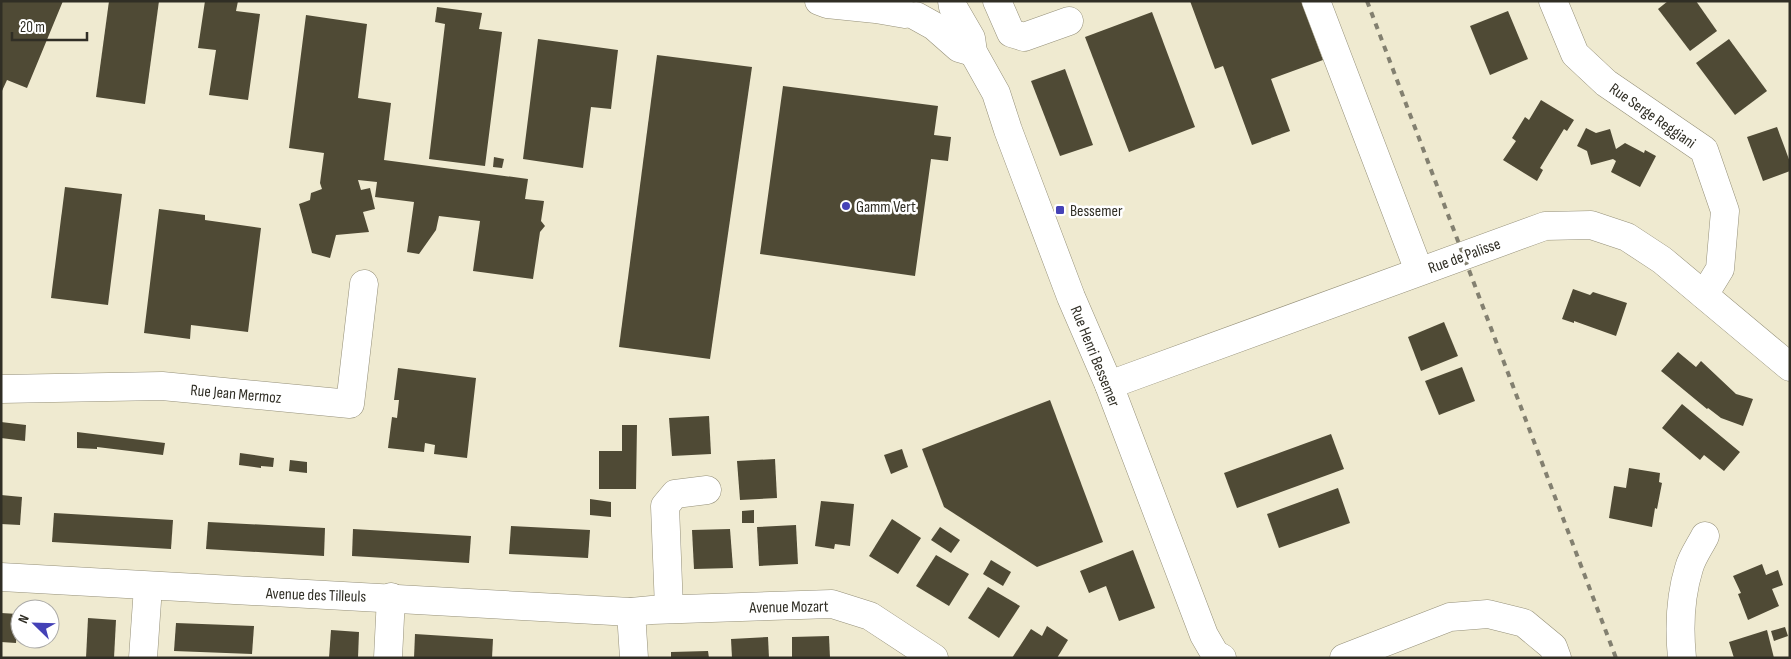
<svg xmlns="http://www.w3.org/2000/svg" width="1791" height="659" viewBox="0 0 1791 659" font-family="'Sofia Sans Condensed',sans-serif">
<rect width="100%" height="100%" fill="#efead0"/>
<g fill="#4f4a35">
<polygon points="1,1 63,1 27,88 7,80 1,93"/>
<polygon points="109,1 159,1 145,104 96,97"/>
<polygon points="205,1 238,1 236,11 260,14 248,100 209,95 216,50 198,48"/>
<polygon points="1190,1 1301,1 1323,60 1271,79 1290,131 1252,145 1223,66 1215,69"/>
<polygon points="1668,1 1696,1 1717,31 1690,51 1658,9"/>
<polygon points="437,7 482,13 479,29 502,32 485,166 429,159 445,24 435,22"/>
<polygon points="1508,11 1528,59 1490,75 1470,26"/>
<polygon points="1152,12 1195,127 1129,152 1085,37"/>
<polygon points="306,15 367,24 358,98 391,103 384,160 528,179 525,199 544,201 541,221 545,226 540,232 533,279 473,271 480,221 439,216 436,230 419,254 407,252 414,202 375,197 377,182 358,180 361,190 370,188 375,209 363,212 369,232 336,235 330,258 312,253 299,204 310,200 311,193 322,189 320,183 324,153 289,148"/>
<polygon points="538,39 618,50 611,109 591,107 583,168 523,159"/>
<polygon points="1729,39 1767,91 1735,115 1696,63"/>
<polygon points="657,55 752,67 710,359 619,347"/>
<polygon points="1065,69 1093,145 1060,156 1031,81"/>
<polygon points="783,86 938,106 934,135 951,137 948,161 931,159 915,276 760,254"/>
<polygon points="1541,100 1574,120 1567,131 1564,129 1540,168 1543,170 1537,181 1503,160 1516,141 1512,138 1525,117 1529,120"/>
<polygon points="1777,127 1790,162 1790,171 1763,181 1747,137"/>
<polygon points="1586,128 1596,133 1610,129 1616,149 1625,143 1644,153 1645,150 1656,156 1640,187 1611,172 1616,161 1613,159 1591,165 1587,151 1577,146"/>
<polygon points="494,157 504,159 502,168 493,167"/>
<polygon points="65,187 122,194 108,305 51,298"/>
<polygon points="159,209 205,215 205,220 261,228 248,332 191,325 190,339 144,333"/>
<polygon points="1573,289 1590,295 1593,292 1627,303 1616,336 1574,321 1574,323 1562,319"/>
<polygon points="1444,322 1458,356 1421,371 1408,337"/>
<polygon points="1678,352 1696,367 1701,361 1736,394 1753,399 1743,426 1721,418 1708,408 1707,409 1661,371"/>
<polygon points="1462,367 1475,401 1439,415 1425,381"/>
<polygon points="398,368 476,378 467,458 434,454 435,445 425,443 424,452 388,448 392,417 397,418 399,400 394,400"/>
<polygon points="1050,400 1103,542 1037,567 944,507 922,449"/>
<polygon points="1682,404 1740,452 1724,471 1704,455 1700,460 1662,428"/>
<polygon points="709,416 711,454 672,456 669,418"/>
<polygon points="1,422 26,425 25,441 1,438"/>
<polygon points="622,425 637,425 636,489 599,489 599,451 622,451"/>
<polygon points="77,432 165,443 163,455 97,447 97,449 77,448"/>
<polygon points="1331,434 1344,469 1237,508 1224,473"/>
<polygon points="902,449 908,467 891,474 884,455"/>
<polygon points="240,453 274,458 273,467 261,466 261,468 239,465"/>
<polygon points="775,459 777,498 740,500 737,461"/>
<polygon points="290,460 307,462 307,473 289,471"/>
<polygon points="1629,468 1660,473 1659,482 1662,483 1657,509 1655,508 1652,527 1609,518 1614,486 1626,488"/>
<polygon points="1338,488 1350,523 1279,548 1267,514"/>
<polygon points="1,495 22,497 20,525 1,524"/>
<polygon points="590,499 611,502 611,517 590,515"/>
<polygon points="821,501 854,504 850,546 835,544 834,549 815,546"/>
<polygon points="754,510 754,523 742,523 742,511"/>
<polygon points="54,513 173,520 171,549 52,542"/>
<polygon points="892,519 921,538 898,574 869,556"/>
<polygon points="208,522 325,528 324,556 206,549"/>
<polygon points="796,525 798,564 759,566 757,527"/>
<polygon points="511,526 590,530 588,558 509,554"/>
<polygon points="940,527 960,540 951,553 931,540"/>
<polygon points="353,529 471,536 469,563 352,556"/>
<polygon points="730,529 733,568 694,569 692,530"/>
<polygon points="1133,550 1155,608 1119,621 1106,586 1089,593 1080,571"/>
<polygon points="936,555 969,574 949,606 916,586"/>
<polygon points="991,560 1011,572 1003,586 983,574"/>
<polygon points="1762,564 1766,575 1778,570 1783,585 1772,589 1779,606 1748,620 1738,594 1741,593 1733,576"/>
<polygon points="988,587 1020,606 999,638 968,618"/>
<polygon points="1,613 18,614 16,643 1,642"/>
<polygon points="88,618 116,620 114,658 86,658"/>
<polygon points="176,623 254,626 252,654 174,651"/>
<polygon points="1047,626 1068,640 1057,658 1012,658 1031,629 1042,636"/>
<polygon points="1785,627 1788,636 1774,641 1771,631"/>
<polygon points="331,630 359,632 358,658 329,658"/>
<polygon points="1767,630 1774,658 1734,658 1729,642"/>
<polygon points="415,634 493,639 492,658 414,658"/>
<polygon points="829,636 830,658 792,658 792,637"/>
<polygon points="768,637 769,658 732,658 731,639"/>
<polygon points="708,651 709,658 671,658 671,652"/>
</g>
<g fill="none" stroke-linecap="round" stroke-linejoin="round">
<defs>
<g id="minor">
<polyline points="819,1 827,4 876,9 905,14"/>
<polyline points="952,1 953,7 971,38 973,52 996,93 1008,130 1071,297 1109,385 1204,635 1215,654 1222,658"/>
<polyline points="997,1 1011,33 1024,37 1069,21"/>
<polyline points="1316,1 1419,271"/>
<polyline points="1553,1 1575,54 1606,83 1704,150 1725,211 1720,269 1704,295"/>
<polyline points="916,16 934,26 959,48 973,52"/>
<polyline points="1109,385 1545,226 1591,225 1627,237 1662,260 1790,367"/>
<polyline points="1,389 162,386 350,404 364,284"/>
<polyline points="1,577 631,612 652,610 832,604 870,616 934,658"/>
<polyline points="669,609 665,506 675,494 707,490"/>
<polyline points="631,612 634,658"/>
<polyline points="143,658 148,587"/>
<polyline points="388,658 391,597"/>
<polyline points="1344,658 1450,617 1488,614 1524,623 1553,647 1557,658"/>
<path d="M 1682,658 C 1679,628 1680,597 1689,568 C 1692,557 1700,546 1705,536"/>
</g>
</defs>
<use href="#minor" stroke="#959079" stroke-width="29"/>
<use href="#minor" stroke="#fff" stroke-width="28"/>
<polyline stroke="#838070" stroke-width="4" stroke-dasharray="6 6" stroke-linecap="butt" points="1367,1 1616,658"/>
</g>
<g fill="#4441b6" stroke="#fff" stroke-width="2">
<circle cx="846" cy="206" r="5"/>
<rect x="1055" y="205" width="10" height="10" rx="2.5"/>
</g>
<g text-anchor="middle" stroke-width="5" stroke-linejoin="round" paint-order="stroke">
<g font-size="16" fill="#302e25" stroke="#fff">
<text transform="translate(1653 115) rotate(35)" y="6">Rue Serge Reggiani</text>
<text transform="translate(1464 255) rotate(-20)" y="6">Rue de Palisse</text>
<text transform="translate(1096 356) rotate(68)" y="6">Rue Henri Bessemer</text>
<text transform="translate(236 393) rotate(5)" y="6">Rue Jean Mermoz</text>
<text transform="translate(316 594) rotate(2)" y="6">Avenue des Tilleuls</text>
<text transform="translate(789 606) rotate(-1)" y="6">Avenue Mozart</text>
</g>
<g font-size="16" fill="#302e25" stroke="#fff" text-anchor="start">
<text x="856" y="212">Gamm Vert</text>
<text x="1070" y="216">Bessemer</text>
</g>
</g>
<rect width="1791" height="659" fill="none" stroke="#302e25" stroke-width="5"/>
<g transform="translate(35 624) rotate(293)"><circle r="24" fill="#ffffff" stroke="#acaba8"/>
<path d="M0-4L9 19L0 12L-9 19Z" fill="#4441b6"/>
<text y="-8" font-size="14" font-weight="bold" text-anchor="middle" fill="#302e25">N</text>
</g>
<path d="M12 32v8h75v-8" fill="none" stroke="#302e25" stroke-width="2.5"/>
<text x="20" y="32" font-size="15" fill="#302e25" stroke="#ffffff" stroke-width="4" paint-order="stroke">20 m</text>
</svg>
